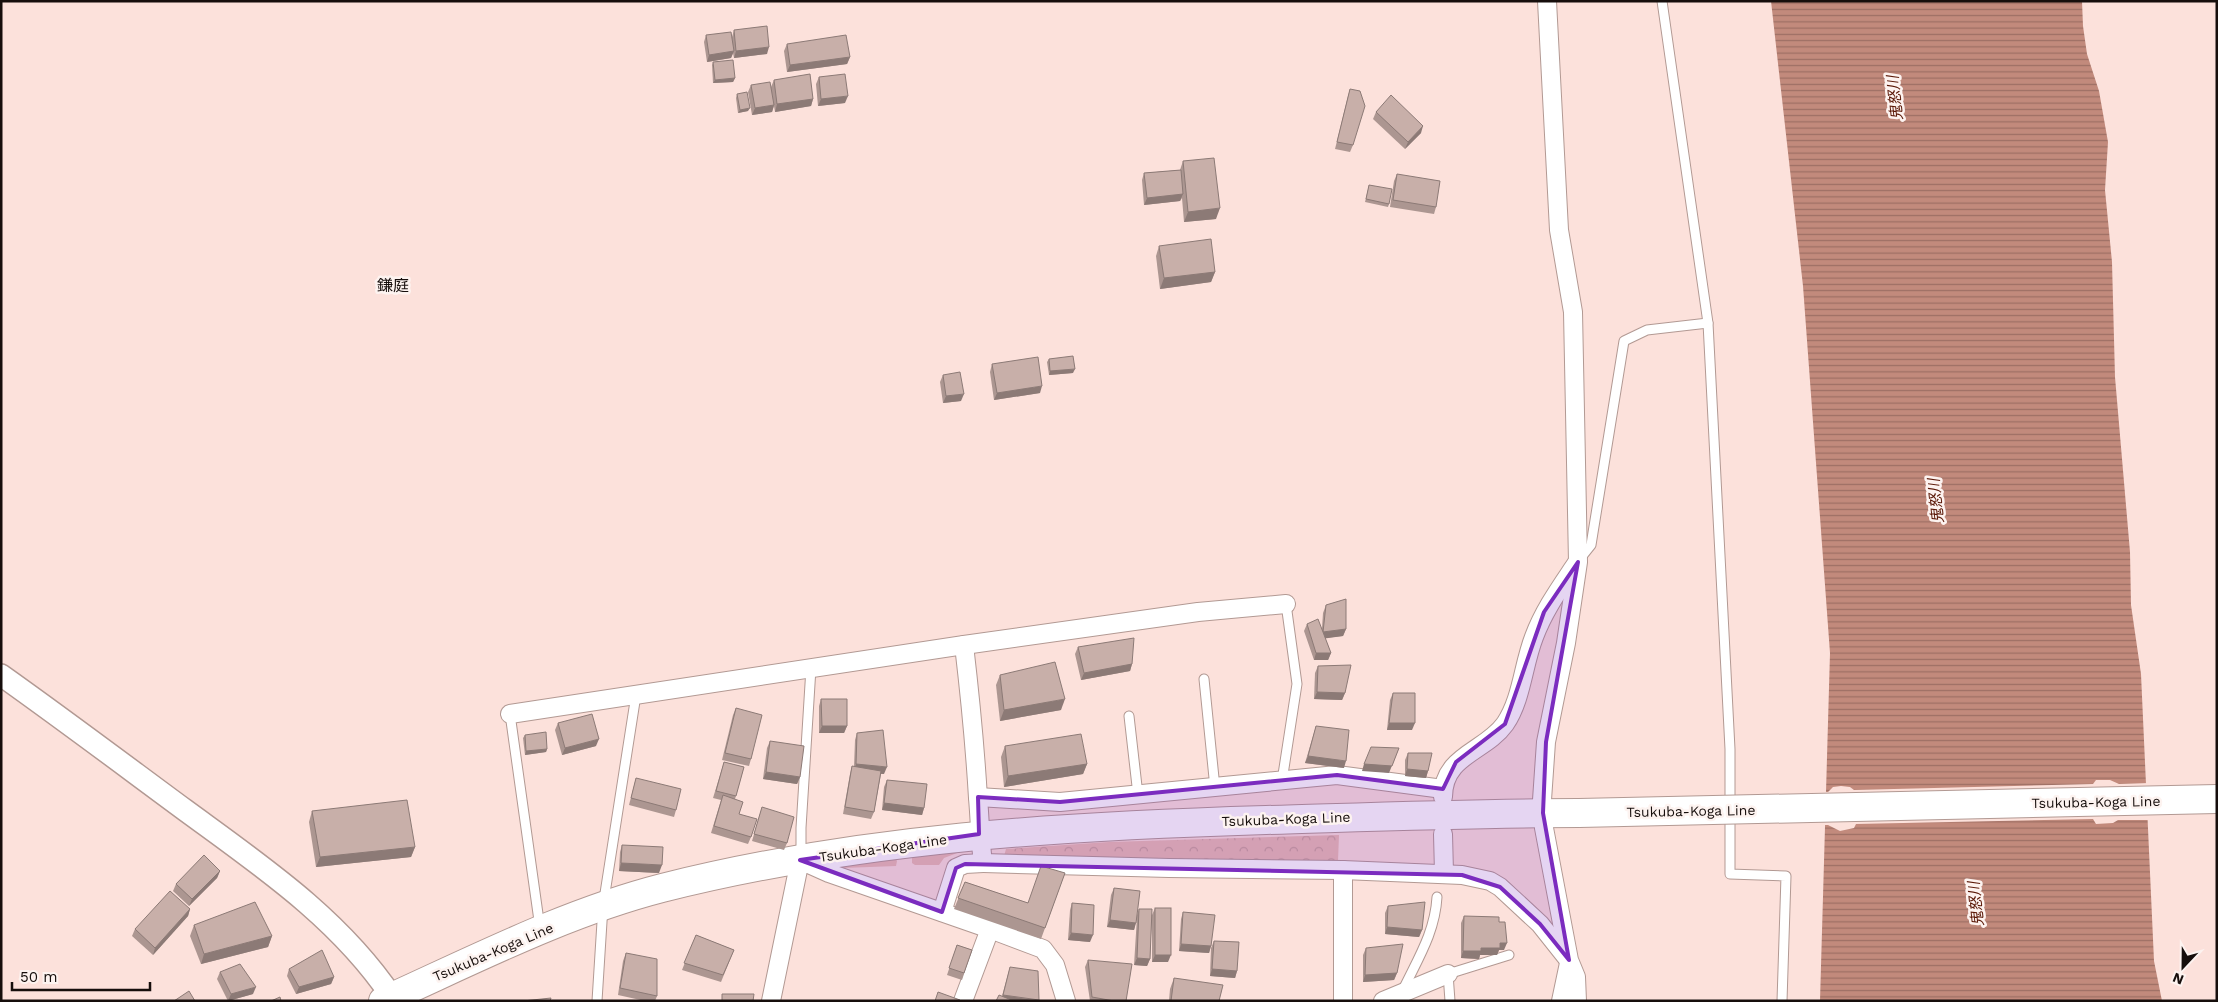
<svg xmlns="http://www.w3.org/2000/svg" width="2218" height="1002" viewBox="0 0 2218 1002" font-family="'Work Sans','Noto Sans JP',sans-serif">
<defs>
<pattern id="forest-crowns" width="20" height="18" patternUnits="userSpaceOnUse" patternTransform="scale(1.25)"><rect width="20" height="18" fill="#eabdb2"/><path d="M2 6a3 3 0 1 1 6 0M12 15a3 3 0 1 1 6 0" fill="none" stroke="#c8a198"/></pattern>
<pattern id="water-rules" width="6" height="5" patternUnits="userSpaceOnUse" patternTransform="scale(1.25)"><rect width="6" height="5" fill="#c28a7c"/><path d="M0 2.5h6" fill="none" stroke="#9d6f64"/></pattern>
</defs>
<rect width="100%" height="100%" fill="#fce1db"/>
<g fill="#eabdb2">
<polygon points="965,850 944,858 939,865 915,865 912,863 912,853"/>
<polygon points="894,856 897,861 896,866 843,868 843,863"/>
</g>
<polygon fill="url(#forest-crowns)" points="1339,835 1338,861 1004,856 1006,849 1109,842"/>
<polygon fill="url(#water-rules)" points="1771,1 2082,1 2083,26 2087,54 2099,91 2108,142 2105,190 2112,262 2115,377 2130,552 2131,605 2141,674 2154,961 2162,1001 1820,1001 1830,653 1803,286"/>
<polygon fill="#fce1db" points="2096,780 2110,780 2119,784 2149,783 2150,820 2118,820 2113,823 2096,824 2093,819 1856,824 1854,828 1840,831 1828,825 1823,825 1824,792 1828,792 1833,787 1841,786 1850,787 1854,790 2093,784"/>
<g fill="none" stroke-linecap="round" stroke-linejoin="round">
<defs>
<g id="service">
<polyline points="1662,1 1708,323 1730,749 1730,874 1786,876 1782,1001"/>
<polyline points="1579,560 1591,545 1624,341 1647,330 1708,323"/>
<polyline points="1204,679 1215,788"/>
<polyline points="510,714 540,928"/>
<polyline points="1129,716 1138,795"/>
<polyline points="1282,781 1297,684 1286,604"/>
<polyline points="801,855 801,828 811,668"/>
<path d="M 1402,992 C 1417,960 1435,933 1437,897"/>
<polyline points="597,1001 603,906 636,695"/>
<polyline points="1450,1001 1448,974 1509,955"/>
</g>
<g id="minor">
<polyline points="1547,1 1559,230 1573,312 1578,562 1566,643 1546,742 1542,800 1544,828 1569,960 1576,977 1577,1001"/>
<path d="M 964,645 C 970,696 975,747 978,798 C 980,820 980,841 983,863 L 1169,868 L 1343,870 L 1462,875 L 1490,881 L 1500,887 L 1540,924 L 1567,958"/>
<polyline points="510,714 964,645 1198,612 1286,604"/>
<polyline points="978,797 1060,802 1337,775 1443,789"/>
<path d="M 1443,797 C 1443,755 1485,752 1505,724 C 1522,699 1523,665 1534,637 C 1544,610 1560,588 1576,564"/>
<polyline points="1443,834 1444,873"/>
<polyline points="942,912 956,868 965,864 983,863"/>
<polyline points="990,929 1043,949 1055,965 1066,1001"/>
<polyline points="771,1001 800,860 829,873 990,929 963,1001"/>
<polyline points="1343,1001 1343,870"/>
<polyline points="1383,1001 1448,974"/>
<polyline points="1561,1001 1569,963"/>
</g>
<path id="tertiary" d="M 1,675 C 63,719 124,765 185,810 C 260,865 339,918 392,997"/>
<path id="primary" d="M 383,1001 C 474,960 565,913 662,888 C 860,838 1063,826 1266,820 C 1370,817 1475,813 1579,813"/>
</defs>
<use href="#service" stroke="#b29993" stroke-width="11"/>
<use href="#minor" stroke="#b29993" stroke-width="20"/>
<use href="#tertiary" stroke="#b29993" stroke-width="24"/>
<use href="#primary" stroke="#b29993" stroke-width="30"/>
<use href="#service" stroke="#fff" stroke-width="9"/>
<use href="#minor" stroke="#fff" stroke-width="18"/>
<use href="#tertiary" stroke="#fff" stroke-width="21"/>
<use href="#primary" stroke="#fff" stroke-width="28"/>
<defs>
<polyline id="primary-bridge" points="1579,813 2217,799"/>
</defs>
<use href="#primary-bridge" stroke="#b29993" stroke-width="30" stroke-linecap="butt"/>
<use href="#primary-bridge" stroke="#fff" stroke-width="28"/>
</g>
<g fill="#ac9691">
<polygon points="734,30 767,54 734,58 733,53 731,58 707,62 704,42 706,35 732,37"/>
<polygon points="787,44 850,57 847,64 787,72 784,51"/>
<polygon points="713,62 735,78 733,82 713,83 712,65"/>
<polygon points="819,77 845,103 818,106 816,84"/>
<polygon points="774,80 813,99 811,106 775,112 774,106 772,112 752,115 748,92 751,85 771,87"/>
<polygon points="1350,89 1353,145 1350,152 1335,149 1348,96"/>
<polygon points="737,94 748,111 738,113 736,98"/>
<polygon points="1376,112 1421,133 1405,149 1373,119"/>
<polygon points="1183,161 1216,219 1184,222 1182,198 1180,201 1144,205 1142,180 1144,173 1180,170"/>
<polygon points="1397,174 1436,207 1434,214 1390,207 1394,181"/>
<polygon points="1369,185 1389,204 1388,207 1365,202"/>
<polygon points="1159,246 1215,272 1211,282 1160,289 1156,256"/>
<polygon points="1049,359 1073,373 1049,375 1047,362"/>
<polygon points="992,364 1040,393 994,400 990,372"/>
<polygon points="943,375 961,401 943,403 940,382"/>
<polygon points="1326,605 1346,629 1343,636 1325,638 1331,653 1328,660 1314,660 1304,631 1307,624 1322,628 1323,613"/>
<polygon points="1078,647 1132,664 1130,671 1081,680 1075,654"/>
<polygon points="1318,666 1345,693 1342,700 1314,699 1315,673"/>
<polygon points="1000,675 1061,710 1000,721 996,685"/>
<polygon points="1393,693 1412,730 1387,730 1390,700"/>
<polygon points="821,699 847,726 844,733 819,733 819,706"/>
<polygon points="736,708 751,759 749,766 722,760 733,715"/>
<polygon points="558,723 596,746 562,755 555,730"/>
<polygon points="1316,726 1344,768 1305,763"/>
<polygon points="857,733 884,774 881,774 874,812 871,819 843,814 850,774 852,766 854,767 855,740"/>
<polygon points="525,735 547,749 546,752 525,755 523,738"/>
<polygon points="770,741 800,777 797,784 763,779 767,748"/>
<polygon points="1005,746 1087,764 1083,774 1004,787 1001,757"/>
<polygon points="1408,753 1428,771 1426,778 1405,776 1405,760"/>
<polygon points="724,762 744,767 735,799 739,814 751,837 748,844 711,833 721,800 713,798"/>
<polygon points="636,778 676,810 674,817 629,805"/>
<polygon points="887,780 924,808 922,815 882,810 884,787"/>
<polygon points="762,807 787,843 784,850 752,841"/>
<polygon points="312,811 415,847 411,857 316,867 309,822"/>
<polygon points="622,845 659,873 619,871 620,852"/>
<polygon points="220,871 217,878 189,906 173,891 176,884"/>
<polygon points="1065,873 1041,939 954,909 965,882 1028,903"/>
<polygon points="1114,888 1137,915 1139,909 1152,915 1155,908 1168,962 1152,962 1152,916 1150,959 1147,966 1134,965 1137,917 1134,930 1107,927 1111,895"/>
<polygon points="1072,903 1090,942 1068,940 1070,910"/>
<polygon points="1388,906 1422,930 1419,937 1385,934 1385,913"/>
<polygon points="190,909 188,916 153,955 132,936 135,929"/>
<polygon points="1183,912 1211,946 1209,953 1179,951 1181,919"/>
<polygon points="1464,916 1499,922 1504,950 1499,950 1497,955 1480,955 1479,959 1461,958 1461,923"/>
<polygon points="194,925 272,936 268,947 201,964 190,936"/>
<polygon points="696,935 734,950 721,982 682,970"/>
<polygon points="1214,941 1237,971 1235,978 1210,976 1211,948"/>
<polygon points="957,945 972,950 962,980 947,975"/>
<polygon points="1366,948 1397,973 1394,980 1363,982 1363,955"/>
<polygon points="626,953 657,996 655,1001 645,1001 618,995 623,961"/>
<polygon points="1088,960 1126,1001 1090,1001 1085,967"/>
<polygon points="1010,967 1039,1001 996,1001 1002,996 1008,974"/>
<polygon points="289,969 334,977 331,984 296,994 287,976"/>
<polygon points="220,972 253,994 228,1001 217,979"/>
<polygon points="1174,978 1219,1001 1169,1001 1170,989"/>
</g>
<g fill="#8c7a76">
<polygon points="769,47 767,54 734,58 736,51"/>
<polygon points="734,51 731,58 707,62 709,55"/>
<polygon points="850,57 847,64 787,72 790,65"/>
<polygon points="735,78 733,82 713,83 715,80"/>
<polygon points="848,96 845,103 818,106 821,99"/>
<polygon points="813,99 811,106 775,112 777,104"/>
<polygon points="774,105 772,112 752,115 755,108"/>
<polygon points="750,108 748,111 738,113 740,110"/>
<polygon points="1423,126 1421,133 1405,149 1408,142"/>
<polygon points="1183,194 1180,201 1144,205 1147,198"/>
<polygon points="1220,208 1216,219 1184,222 1188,212"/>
<polygon points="1215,272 1211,282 1160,289 1164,278"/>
<polygon points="1075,369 1073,373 1049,375 1050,371"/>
<polygon points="1042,386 1040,393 994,400 997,393"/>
<polygon points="964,394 961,401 943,403 946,396"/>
<polygon points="1346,629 1343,636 1321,639 1323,632"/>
<polygon points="1316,653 1331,653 1328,660 1314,660"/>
<polygon points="1132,664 1130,671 1081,680 1084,673"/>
<polygon points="1317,692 1345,693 1342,700 1314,699"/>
<polygon points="1065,699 1061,710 1000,721 1004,710"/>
<polygon points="1389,723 1415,723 1412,730 1387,730"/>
<polygon points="822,726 847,726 844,733 819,733"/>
<polygon points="599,739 596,746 562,755 565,748"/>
<polygon points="1399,748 1389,773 1362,771 1364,764"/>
<polygon points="547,749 546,752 525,755 526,751"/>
<polygon points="1308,756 1346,761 1344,768 1305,763"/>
<polygon points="856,764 887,767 884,774 854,771"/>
<polygon points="1087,764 1083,774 1004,787 1008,776"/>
<polygon points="1407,769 1428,771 1426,778 1405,776"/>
<polygon points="766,772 800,777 797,784 763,779"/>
<polygon points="884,803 924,808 922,815 882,810"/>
<polygon points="415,847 411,857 316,867 320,857"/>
<polygon points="621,863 662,865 659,873 619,871"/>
<polygon points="220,871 217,878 189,906 192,899"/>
<polygon points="190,909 188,916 153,955 155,948"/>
<polygon points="1110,920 1136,923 1134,930 1107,927"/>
<polygon points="1387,927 1422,930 1419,937 1385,934"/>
<polygon points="1071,933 1093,935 1090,942 1068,940"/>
<polygon points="272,936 268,947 201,964 204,954"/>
<polygon points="1500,943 1507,943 1504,950 1499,950 1497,955 1480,955 1479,959 1461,958 1463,951"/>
<polygon points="1181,944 1211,946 1209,953 1179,951"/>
<polygon points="1155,955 1171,955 1168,962 1152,962"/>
<polygon points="1137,958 1150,959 1147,966 1134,965"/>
<polygon points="1212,969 1237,971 1235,978 1210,976"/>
<polygon points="1397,973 1394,980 1363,982 1365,975"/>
<polygon points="334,977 331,984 296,994 299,987"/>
<polygon points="256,987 253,994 228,1001 231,994"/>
<polygon points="1003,995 1039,1001 1001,1001"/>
</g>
<g fill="#c8afa9" stroke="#8c7a76">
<polygon points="767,26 769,47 736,51 734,30"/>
<polygon points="731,32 734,51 709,55 706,35"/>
<polygon points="846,35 850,57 790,65 787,44"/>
<polygon points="733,60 735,78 715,80 713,62"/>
<polygon points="810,74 813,99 777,104 774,80"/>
<polygon points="845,74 848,96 821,99 819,77"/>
<polygon points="770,82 774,105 755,108 751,85"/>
<polygon points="1350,89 1360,91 1365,106 1353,145 1337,142"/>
<polygon points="747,92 750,108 740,110 737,94"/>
<polygon points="1391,95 1423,126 1408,142 1376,112"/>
<polygon points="1214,158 1220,208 1188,212 1183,161"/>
<polygon points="1181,170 1183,194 1147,198 1144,173"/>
<polygon points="1397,174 1440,181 1436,207 1393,200"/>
<polygon points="1369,185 1392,189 1389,204 1366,199"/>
<polygon points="1211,239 1215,272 1164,278 1159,246"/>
<polygon points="1073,356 1075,369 1050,371 1049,359"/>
<polygon points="1038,357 1042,386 997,393 992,364"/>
<polygon points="960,372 964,394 946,396 943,375"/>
<polygon points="1346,599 1346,629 1323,632 1326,605"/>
<polygon points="1318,619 1331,653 1316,653 1307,624"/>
<polygon points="1134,638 1132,664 1084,673 1078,647"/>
<polygon points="1055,662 1065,699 1004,710 1000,675"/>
<polygon points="1351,665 1345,693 1317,692 1318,666"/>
<polygon points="1393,693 1415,693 1415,723 1389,723"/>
<polygon points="821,699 847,699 847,726 822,726"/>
<polygon points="736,708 762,715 751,759 725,753"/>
<polygon points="592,714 599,739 565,748 558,723"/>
<polygon points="1316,726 1349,730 1346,761 1308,756"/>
<polygon points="883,730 887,767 856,764 857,733"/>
<polygon points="546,732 547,749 526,751 525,735"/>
<polygon points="1081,734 1087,764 1008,776 1005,746"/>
<polygon points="770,741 804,746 800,777 766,772"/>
<polygon points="1371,747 1399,748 1392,766 1364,764"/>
<polygon points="1408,753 1432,753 1428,771 1407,769"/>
<polygon points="724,762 744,767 736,796 716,791"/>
<polygon points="852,766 881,771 874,812 845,807"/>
<polygon points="636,778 681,789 676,810 631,798"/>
<polygon points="887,780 927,784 924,808 884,803"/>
<polygon points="723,795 743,802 739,814 757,819 751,837 714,826"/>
<polygon points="407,800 415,847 320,857 312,811"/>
<polygon points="762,807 794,817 787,843 754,834"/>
<polygon points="622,845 663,847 662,865 621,863"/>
<polygon points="204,855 220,871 192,899 176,884"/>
<polygon points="1041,866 1065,873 1045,928 958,898 965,882 1028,903"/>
<polygon points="1114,888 1140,891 1136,923 1110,920"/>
<polygon points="170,891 190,909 155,948 135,929"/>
<polygon points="255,902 272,936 204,954 194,925"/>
<polygon points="1425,902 1422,930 1387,927 1388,906"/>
<polygon points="1072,903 1094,905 1093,935 1071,933"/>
<rect x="1155" y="908" width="16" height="47"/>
<polygon points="1139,909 1152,909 1150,959 1137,958"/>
<polygon points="1183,912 1215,915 1211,946 1181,944"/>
<polygon points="1464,916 1499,917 1499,922 1505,922 1507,943 1500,943 1500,948 1481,948 1481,951 1463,951"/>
<polygon points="696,935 734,950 723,975 684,963"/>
<polygon points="1214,941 1239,942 1237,971 1212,969"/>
<polygon points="1403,944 1397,973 1365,975 1366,948"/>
<polygon points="957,945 972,950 964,973 949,968"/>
<polygon points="322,950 334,977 299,987 289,969"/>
<polygon points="626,953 657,959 657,996 620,988"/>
<polygon points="1088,960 1132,964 1126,1001 1114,1001 1092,997"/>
<polygon points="240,964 256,987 231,994 220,972"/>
<polygon points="1010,967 1038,971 1039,1000 1003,995"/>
<polygon points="1174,978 1223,985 1219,1001 1171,1001"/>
<polygon points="189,991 195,1001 174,1001"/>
<polygon points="938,992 960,1000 960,1001 935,1001"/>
<polygon points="722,994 754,994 753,1001 722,1001"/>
<polygon points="999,995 1014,1001 996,1001"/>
<polygon points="280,997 281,1001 271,1001"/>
<polygon points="551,998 550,1001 523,1001"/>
</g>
<path fill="#7b2cbf" fill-opacity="0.2" stroke="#7b2cbf" stroke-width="4" stroke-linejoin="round" d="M 1578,562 L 1546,742 L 1543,813 L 1569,960 L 1540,924 L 1500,887 L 1462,875 L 965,864 L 956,868 L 942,912 L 800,860 L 979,834 L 978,797 L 1060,802 L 1337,775 L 1443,789 L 1456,762 L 1505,724 L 1544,612 Z"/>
<g text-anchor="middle" stroke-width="5" stroke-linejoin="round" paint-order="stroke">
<g font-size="14" fill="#160e0c" stroke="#fdf3f0">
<text transform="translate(2096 802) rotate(-1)" y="5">Tsukuba-Koga Line</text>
<text transform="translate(1691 811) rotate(-1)" y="5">Tsukuba-Koga Line</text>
<text transform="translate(1286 819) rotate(-2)" y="5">Tsukuba-Koga Line</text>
<text transform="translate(883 848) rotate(-8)" y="5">Tsukuba-Koga Line</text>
<text transform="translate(493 952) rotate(-23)" y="5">Tsukuba-Koga Line</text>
</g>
<g font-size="15" font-style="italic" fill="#591605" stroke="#fdf3f0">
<text transform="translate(1895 98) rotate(-96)" y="5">鬼怒川</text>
<text transform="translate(1936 501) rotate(-96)" y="5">鬼怒川</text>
<text transform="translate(1976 904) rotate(-96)" y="5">鬼怒川</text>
</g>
<g font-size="16" fill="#160e0c" stroke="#fdf3f0">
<text x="393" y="291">鎌庭</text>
</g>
</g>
<rect width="2218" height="1002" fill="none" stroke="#160e0c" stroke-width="5"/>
<g transform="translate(2183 967) rotate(202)" stroke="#fdf3f0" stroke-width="4" paint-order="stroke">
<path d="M0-4L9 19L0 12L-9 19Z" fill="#160e0c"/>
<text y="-8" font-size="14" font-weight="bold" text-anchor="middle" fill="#160e0c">N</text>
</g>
<path d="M12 982v8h138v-8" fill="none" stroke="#160e0c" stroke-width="2.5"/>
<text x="20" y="982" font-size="15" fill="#160e0c" stroke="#fdf3f0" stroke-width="4" paint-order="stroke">50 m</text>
</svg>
